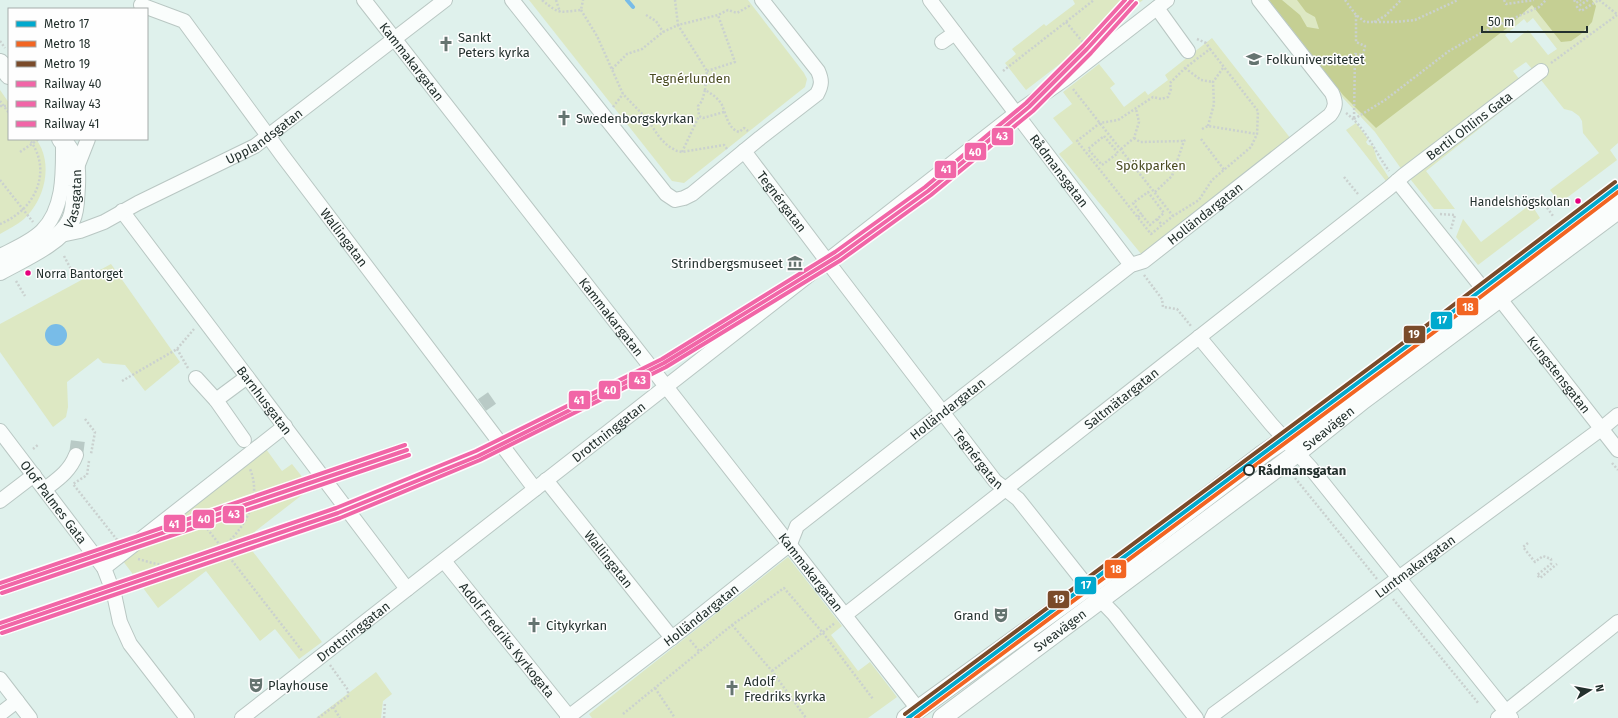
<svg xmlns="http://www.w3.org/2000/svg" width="1618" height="718" viewBox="0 0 1618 718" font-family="'Fira Sans',sans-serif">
<rect width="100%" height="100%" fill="#dff1ec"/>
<g fill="#dde8c3" fill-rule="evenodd">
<polygon points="529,0 748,0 804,73 807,79 805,87 684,183 672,181"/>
<polygon points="1073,0 1143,0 1026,90 1005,63 1016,54 1012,49 1044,24 1046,26 1075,4"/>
<path d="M 1267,0 L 1618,0 L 1618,143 L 1610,150 L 1617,160 L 1560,203 L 1550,190 L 1599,153 L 1583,133 L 1582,121 L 1579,116 L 1572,111 L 1564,109 L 1541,80 L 1426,171 L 1455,209 L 1434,209 L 1411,180 L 1412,175 L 1532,69 L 1526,62 L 1513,71 L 1520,80 L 1402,170 L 1375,132 L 1343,98 ZM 1533,18 L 1557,49 L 1548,55 L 1528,30 L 1511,43 L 1505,35 L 1524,19 L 1527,23 Z"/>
<polygon points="1212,38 1291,139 1142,255 1059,154 1073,143 1053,118 1072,104 1063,92 1099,64 1115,84 1110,88 1124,107 1145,91 1148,95 1168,80 1165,75"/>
<path d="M 0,90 L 9,103 L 9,139 L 36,139 C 54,163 45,200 24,219 C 17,225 8,229 0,234 Z"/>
<polygon points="1356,123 1368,139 1366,142 1368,145 1373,146 1377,159 1389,178 1386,181 1346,130"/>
<polygon points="1531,204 1540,218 1478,265 1456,237 1463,219 1481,242"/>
<polygon points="111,264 180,362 145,391 125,365 103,363 98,358 67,382 68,407 66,417 53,427 0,352 0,324"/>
<polygon points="266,449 282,471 292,464 311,488 244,540 322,642 299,659 275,629 260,641 206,571 158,608 123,561"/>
<polygon points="788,557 842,626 831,635 858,671 870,662 897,697 868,718 592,718 589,714"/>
<polygon points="376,672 392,694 383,701 381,718 316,718"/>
</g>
<polygon fill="#c5cf93" points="1269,0 1282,0 1300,15 1307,27 1319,29 1315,17 1306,12 1297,0 1592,0 1596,6 1592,22 1581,34 1571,41 1561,42 1532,5 1507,28 1376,128 1343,95"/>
<circle fill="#78bce8" cx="56" cy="335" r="11"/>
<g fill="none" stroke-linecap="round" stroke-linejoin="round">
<polyline stroke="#78bce8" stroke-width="4" points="627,0 633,7"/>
<g stroke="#b9cac6" stroke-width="14" stroke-dasharray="14 7" stroke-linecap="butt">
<polyline points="482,405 492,398"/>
<polyline points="76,455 78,440"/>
</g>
<defs>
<g id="minor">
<path id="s1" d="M 364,0 L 918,709"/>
<path d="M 512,0 L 666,194 L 675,200 L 684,198 L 692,194 L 760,138 L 817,94 C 822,85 822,80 818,71 L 762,0"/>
<path id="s2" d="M 930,0 L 1131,265"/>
<path id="s3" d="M 141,5 L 184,21 L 282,155 L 535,489"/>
<polyline points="1157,8 1188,51"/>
<polyline points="942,42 955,33"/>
<path id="s4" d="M 744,151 L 827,261 L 995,481 L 1018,499 L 1087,586 L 1114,614 L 1196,718"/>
<polyline points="77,167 88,139"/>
<polyline points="1397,181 1484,290"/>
<path id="s5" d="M 122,211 L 407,589"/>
<path id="s6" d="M 61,235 L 80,231 L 104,222 L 138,203 L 255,146 L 445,0"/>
<path d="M 0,256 C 14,249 31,242 42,231 C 65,208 63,171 63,141 L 64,139"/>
<path id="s7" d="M 1500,299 L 1618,450"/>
<polyline points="1199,337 1271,424 1310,467 1511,718"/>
<polyline points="196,378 216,400 244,440"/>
<polyline points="216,400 247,377"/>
<path id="s8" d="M 0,431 L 104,568 L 114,594 L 120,622 L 130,644 L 187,718"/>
<path id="s9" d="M 546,480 L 672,638"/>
<path d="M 45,489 C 58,479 70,471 76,455"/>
<polyline points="0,501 34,475"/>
<path id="s10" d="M 444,561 L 570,718"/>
<polyline points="104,568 285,426"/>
<path id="s11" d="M 845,615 L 1389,188 L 1404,175 L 1541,71"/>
<polyline points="0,679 30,718"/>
<polyline points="0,714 17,701"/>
<path id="s12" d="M 242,718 L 1015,114 L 1065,79 L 1167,0"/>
<path id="s13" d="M 567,718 L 682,630 L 790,544 L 797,526 L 1131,265 L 1144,261 L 1330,115 C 1336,107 1336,102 1332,93 L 1259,0"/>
<path id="s14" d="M 1212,718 L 1214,714 L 1601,429 L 1618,415"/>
<polyline points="1498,718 1618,622"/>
</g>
<g id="major">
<polyline points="0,63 9,75"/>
<path id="s15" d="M 0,271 C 21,259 61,242 71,220 C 76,209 75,197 76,186 C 77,164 76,156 61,139"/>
<polyline points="906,718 1118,565 1263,454 1313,420 1618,190"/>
<path id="s16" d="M 942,718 L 1297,453 L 1363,400 L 1618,210"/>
</g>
</defs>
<use href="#minor" stroke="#b9c7c3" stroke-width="16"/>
<use href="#major" stroke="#b9c7c3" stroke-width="20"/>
<g stroke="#cad1cf" stroke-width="2.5" stroke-dasharray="2 2" stroke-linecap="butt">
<path d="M 542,0 C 560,15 559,12 581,10 L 583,0"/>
<polyline points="556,0 560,12"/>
<polyline points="1345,0 1356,15 1365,22 1395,22 1415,20 1458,0"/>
<polyline points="1504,0 1506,4 1534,0"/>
<polyline points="1574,0 1576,3 1581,0"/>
<polyline points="1588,0 1577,7 1581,11 1599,0 1618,15"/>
<polyline points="581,10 597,36 623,94 647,119 660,138 668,146 677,151 682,152 724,145 727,149"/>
<polyline points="646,15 656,21 663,32"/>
<polyline points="1066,22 1086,46"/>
<polyline points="1374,22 1385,16 1401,0"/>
<polyline points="1197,39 1206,43 1210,49"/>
<polyline points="0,41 5,48"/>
<polygon points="1210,49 1258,111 1257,134 1251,147 1212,180 1199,200 1173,216 1151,234 1077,141 1100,123 1118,120 1153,97 1161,99 1168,97 1171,89 1170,83 1185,68"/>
<polyline points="1551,63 1617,15"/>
<polyline points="1185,68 1201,80 1213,82"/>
<polyline points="612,69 627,54 642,49 663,32 678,25 675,0"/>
<polyline points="707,71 735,62 718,15"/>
<polyline points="1003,71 1094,0"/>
<polyline points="1073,89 1173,216"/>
<polyline points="705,90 707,71 678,25 718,15 728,10 737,13 751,5"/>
<polyline points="0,101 9,113"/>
<polyline points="0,106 9,106"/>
<polyline points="613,107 623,94"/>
<path d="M 724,112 L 703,118 L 699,116 L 698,106 L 702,101 L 705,90 C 712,94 718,98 722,105 C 726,114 728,129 739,132 L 744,128 L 748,131"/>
<path d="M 1346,113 C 1366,128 1375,152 1389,171"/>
<polyline points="1354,118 1355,54 1363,55 1365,46 1356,42 1356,15"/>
<polyline points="1354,119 1385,100 1449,51 1481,33 1539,7 1546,0"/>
<polyline points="1208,126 1214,104 1213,82 1223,68"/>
<polyline points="1202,129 1208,126 1257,134"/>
<polygon points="1104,136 1118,153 1102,165 1088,149"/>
<polyline points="1134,138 1140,142 1184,141"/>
<polyline points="1201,139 1225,171"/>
<polyline points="1121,149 1134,138 1139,122 1136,109"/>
<polyline points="20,152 39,139"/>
<polyline points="682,152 699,116"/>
<polyline points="1344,177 1358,194"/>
<polyline points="0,180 33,222"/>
<polyline points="1155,192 1172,176 1184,141 1187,139"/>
<polyline points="1540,198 1553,216"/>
<polyline points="1440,214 1455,215 1451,229"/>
<polyline points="1138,217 1141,214 1133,203 1148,192 1164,213 1150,225 1141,214"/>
<polyline points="1157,219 1162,225"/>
<path d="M 0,224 C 5,222 11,219 16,215 C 41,197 49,164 29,139"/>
<polyline points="64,256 72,271"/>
<polyline points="1144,275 1162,299 1163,307 1177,309 1191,326"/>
<polyline points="16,281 25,296"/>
<polyline points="177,349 188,368"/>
<polyline points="122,381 177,349 194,329"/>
<polyline points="85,419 95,432 91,454"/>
<polyline points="33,449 39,444"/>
<polyline points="89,461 87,475 73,484 118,541"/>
<polyline points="1612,463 1618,470"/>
<polyline points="1295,478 1377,579"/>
<polyline points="195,513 303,652"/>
<polyline points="1528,543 1523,547 1535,562 1543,556 1551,559 1551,564 1537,575 1540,578 1557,564"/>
<path d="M 138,559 C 153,563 167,568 183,565 C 223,560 268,511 250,469"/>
<polyline points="1393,599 1479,704"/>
<polyline points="732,625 772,671 806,718"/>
<polyline points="690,640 700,652"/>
<polyline points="772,671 835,623"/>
<polyline points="655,688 675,718"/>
<polyline points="333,707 340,718"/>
<polyline points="623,714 732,625 784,588 823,633 873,699"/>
<polyline points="318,718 348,696 348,690 330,665"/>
<polyline points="384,718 385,702"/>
</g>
<use href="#minor" stroke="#fafdfc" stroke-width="14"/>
<use href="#major" stroke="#fafdfc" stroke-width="18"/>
<defs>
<g id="rail-1">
<polyline points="0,588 407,450"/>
<polyline points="0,628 338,513 478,456 664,363 838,256 928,191 1029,107 1087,49 1132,0"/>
</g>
<g id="rail-2">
<polyline points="2,593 409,455"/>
<polyline points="2,633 340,518 480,460 666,367 841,260 931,195 1033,111 1091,53 1136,3"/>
</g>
<g id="rail-3">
<polyline points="0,583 405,445"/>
<polyline points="0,623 336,508 476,451 662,359 835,252 925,187 1026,103 1083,46 1125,0"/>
</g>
</defs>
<use href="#rail-1" stroke="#fefefe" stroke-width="7"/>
<use href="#rail-2" stroke="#fefefe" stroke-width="7"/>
<use href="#rail-3" stroke="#fefefe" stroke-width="7"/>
<use href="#rail-1" stroke="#f166a7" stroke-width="4"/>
<use href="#rail-2" stroke="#f166a7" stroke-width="4"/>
<use href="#rail-3" stroke="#f166a7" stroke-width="4"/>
<defs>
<polyline id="metro-1" points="908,718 1442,320 1618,186"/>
<polyline id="metro-2" points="916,718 1445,324 1618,192"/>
<polyline id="metro-3" points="905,714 1439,316 1615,182"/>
</defs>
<use href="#metro-1" stroke="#fefefe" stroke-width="7"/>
<use href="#metro-2" stroke="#fefefe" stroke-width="7"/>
<use href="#metro-3" stroke="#fefefe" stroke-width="7"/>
<use href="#metro-1" stroke="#00a9ce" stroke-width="4"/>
<use href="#metro-2" stroke="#f26522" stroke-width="4"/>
<use href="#metro-3" stroke="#7a4b2a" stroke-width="4"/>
</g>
<defs>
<symbol id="church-bare" viewBox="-9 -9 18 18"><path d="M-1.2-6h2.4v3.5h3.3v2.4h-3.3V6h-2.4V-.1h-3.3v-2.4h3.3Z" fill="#657470" stroke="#fefefe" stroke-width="2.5" paint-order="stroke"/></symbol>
<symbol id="university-bare" viewBox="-9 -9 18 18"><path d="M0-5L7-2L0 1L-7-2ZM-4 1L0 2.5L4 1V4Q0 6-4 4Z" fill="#657470" stroke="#fefefe" stroke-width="2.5" paint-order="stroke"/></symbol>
<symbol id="museum-bare" viewBox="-9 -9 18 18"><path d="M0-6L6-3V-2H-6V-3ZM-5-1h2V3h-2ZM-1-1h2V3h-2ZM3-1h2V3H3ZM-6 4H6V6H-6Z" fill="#657470" stroke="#fefefe" stroke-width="2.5" paint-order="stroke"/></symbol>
<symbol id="theatre-bare" viewBox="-9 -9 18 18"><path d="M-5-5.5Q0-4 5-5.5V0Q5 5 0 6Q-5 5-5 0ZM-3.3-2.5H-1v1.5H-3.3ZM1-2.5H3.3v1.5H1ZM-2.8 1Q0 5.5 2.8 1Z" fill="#657470" stroke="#fefefe" stroke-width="2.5" paint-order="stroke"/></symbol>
</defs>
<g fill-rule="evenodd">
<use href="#church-bare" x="435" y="33" width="22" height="22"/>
<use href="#university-bare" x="1243" y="48" width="22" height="22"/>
<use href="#church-bare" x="553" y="107" width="22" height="22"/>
<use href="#museum-bare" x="784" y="252" width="22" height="22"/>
<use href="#theatre-bare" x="990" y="604" width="22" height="22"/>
<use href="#church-bare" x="523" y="614" width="22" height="22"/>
<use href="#theatre-bare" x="245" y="674" width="22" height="22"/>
<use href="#church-bare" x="721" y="677" width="22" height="22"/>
</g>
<g fill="#e5007d" stroke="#fefefe" stroke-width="1.5">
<circle cx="1578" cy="201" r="3.5"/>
<circle cx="28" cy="273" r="3.5"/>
</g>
<circle fill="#fefefe" stroke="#23302d" stroke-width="2" cx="1249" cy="470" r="5"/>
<g text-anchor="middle" stroke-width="3" stroke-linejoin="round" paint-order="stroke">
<g font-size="12" fill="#23302d" stroke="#fefefe" text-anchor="end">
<text x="1570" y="206">Handelshögskolan</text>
<text x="36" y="278" text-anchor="start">Norra Bantorget</text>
</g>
<g font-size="13" fill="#23302d" stroke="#fefefe" text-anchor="start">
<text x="458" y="42">Sankt<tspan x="458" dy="15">Peters kyrka</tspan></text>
<text x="1266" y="64">Folkuniversitetet</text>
<text x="576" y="123">Swedenborgskyrkan</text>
<text x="783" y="268" text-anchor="end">Strindbergsmuseet</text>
<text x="989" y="620" text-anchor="end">Grand</text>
<text x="546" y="630">Citykyrkan</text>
<text x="744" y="686">Adolf<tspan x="744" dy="15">Fredriks kyrka</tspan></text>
<text x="268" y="690">Playhouse</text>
</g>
<g font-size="13" fill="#23302d" stroke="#fefefe">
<text dy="5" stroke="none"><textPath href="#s1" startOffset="78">Kammakargatan</textPath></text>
<text dy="5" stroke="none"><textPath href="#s11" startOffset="793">Bertil Ohlins Gata</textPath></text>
<text dy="5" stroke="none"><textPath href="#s6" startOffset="227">Upplandsgatan</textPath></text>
<text dy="5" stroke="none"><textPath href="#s2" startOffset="214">Rådmansgatan</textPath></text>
<text dy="5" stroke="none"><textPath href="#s15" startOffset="110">Vasagatan</textPath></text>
<text dy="5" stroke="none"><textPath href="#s4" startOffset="63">Tegnérgatan</textPath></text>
<text dy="5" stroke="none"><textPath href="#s13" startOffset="817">Holländargatan</textPath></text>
<text dy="5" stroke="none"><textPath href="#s3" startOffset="315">Wallingatan</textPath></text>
<text dy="5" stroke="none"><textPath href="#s1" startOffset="402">Kammakargatan</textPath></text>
<text dy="5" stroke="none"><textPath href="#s7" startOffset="96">Kungstensgatan</textPath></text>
<text dy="5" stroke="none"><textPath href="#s11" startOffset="351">Saltmätargatan</textPath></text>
<text dy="5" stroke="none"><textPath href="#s5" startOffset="237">Barnhusgatan</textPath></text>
<text dy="5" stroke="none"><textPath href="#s13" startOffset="493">Holländargatan</textPath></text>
<text dy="5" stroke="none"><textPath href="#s16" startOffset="483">Sveavägen</textPath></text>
<text dy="5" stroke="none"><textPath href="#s12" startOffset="465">Drottninggatan</textPath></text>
<text dy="5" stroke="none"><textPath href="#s4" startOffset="387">Tegnérgatan</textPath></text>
<text dy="5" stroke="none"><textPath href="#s8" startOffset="89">Olof Palmes Gata</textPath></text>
<text dy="5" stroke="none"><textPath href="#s9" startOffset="101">Wallingatan</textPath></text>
<text dy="5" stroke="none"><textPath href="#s14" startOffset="254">Luntmakargatan</textPath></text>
<text dy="5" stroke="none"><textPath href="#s1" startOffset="726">Kammakargatan</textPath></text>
<text dy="5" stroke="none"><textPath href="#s13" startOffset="169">Holländargatan</textPath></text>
<text dy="5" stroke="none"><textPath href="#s16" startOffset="147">Sveavägen</textPath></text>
<text dy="5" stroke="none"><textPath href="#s12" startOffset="141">Drottninggatan</textPath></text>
<text dy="5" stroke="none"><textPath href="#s10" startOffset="101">Adolf Fredriks Kyrkogata</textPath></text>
</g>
<g font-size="13" fill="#4a4c21" stroke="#fefefe">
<text x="690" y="83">Tegnérlunden</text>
<text x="1151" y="170">Spökparken</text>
</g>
<g font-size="13" font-weight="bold" fill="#23302d" stroke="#fefefe" text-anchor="start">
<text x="1258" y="475">Rådmansgatan</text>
</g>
</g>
<g stroke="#fefefe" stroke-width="1.5">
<rect x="991" y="127" width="23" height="19" rx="4" fill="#f166a7"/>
<rect x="964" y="142" width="23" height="19" rx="4" fill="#f166a7"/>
<rect x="934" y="160" width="23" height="19" rx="4" fill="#f166a7"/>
<rect x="1456" y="297" width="23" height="19" rx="4" fill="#f26522"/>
<rect x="1430" y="311" width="23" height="19" rx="4" fill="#00a9ce"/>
<rect x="1403" y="325" width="23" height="19" rx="4" fill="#7a4b2a"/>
<rect x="628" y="371" width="23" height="19" rx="4" fill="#f166a7"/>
<rect x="598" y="380" width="23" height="20" rx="4" fill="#f166a7"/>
<rect x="568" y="390" width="23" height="20" rx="4" fill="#f166a7"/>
<rect x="222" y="505" width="23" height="19" rx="4" fill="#f166a7"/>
<rect x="192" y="509" width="23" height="20" rx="4" fill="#f166a7"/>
<rect x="163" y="514" width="23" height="19" rx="4" fill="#f166a7"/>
<rect x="1104" y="559" width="23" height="20" rx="4" fill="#f26522"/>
<rect x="1074" y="576" width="23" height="19" rx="4" fill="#00a9ce"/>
<rect x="1047" y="590" width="23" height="19" rx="4" fill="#7a4b2a"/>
</g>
<g font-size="11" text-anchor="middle" font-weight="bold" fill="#fff">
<text x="1002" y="140">43</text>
<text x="975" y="156">40</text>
<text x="946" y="173">41</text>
<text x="1468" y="311">18</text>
<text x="1442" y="324">17</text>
<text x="1414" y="338">19</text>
<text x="640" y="384">43</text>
<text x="610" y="394">40</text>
<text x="579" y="404">41</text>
<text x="234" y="518">43</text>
<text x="204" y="523">40</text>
<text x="174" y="528">41</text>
<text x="1116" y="573">18</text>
<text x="1086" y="589">17</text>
<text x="1059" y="603">19</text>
</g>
<rect x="8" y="8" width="140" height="132" fill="#fefefe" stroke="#a6acaa"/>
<rect x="16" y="21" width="20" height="6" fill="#00a9ce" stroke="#a6acaa"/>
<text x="44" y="28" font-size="12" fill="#23302d">Metro 17</text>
<rect x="16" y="41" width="20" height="6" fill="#f26522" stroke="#a6acaa"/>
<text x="44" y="48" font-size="12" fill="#23302d">Metro 18</text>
<rect x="16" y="61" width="20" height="6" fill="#7a4b2a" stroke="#a6acaa"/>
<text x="44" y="68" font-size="12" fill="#23302d">Metro 19</text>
<rect x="16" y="81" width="20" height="6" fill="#f166a7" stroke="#a6acaa"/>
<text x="44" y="88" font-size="12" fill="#23302d">Railway 40</text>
<rect x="16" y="101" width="20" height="6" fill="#f166a7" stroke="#a6acaa"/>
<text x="44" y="108" font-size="12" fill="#23302d">Railway 43</text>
<rect x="16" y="121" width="20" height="6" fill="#f166a7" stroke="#a6acaa"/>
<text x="44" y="128" font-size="12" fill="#23302d">Railway 41</text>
<g transform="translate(1590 690) rotate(79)" stroke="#fefefe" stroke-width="3" paint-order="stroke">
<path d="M0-3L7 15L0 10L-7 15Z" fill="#23302d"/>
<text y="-6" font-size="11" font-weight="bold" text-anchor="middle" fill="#23302d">N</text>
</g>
<path d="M1482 26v6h105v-6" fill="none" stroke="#23302d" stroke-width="2"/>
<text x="1488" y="26" font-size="12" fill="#23302d" stroke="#fefefe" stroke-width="3" paint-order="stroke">50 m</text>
</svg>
